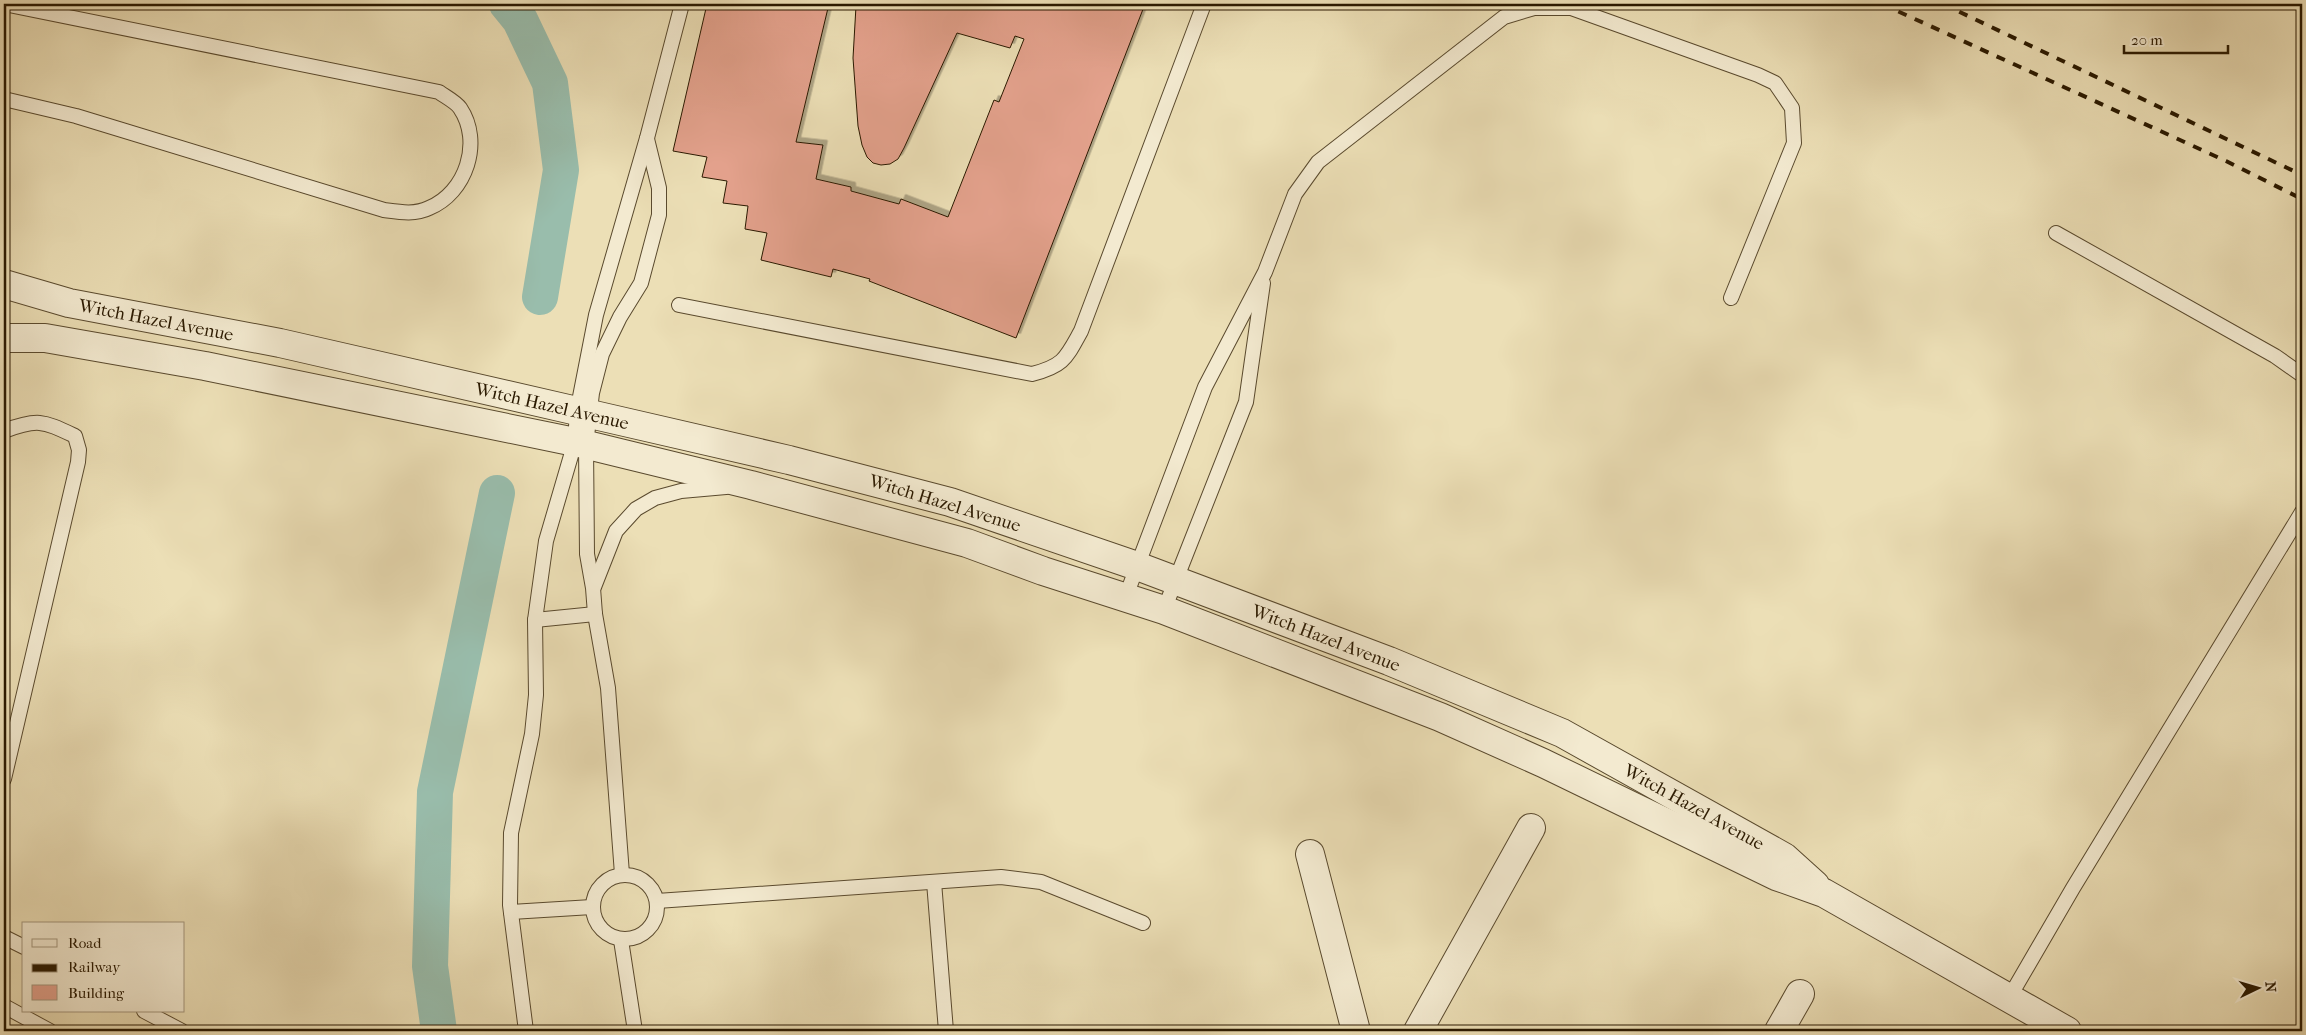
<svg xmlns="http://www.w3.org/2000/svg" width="2306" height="1035" viewBox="0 0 2306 1035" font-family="'IM FELL French Canon',serif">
<defs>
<filter id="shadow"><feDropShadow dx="4.5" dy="-4.5" stdDeviation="0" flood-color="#0004"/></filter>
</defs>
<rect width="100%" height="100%" fill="#ecdfb6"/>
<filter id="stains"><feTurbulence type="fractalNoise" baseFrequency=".004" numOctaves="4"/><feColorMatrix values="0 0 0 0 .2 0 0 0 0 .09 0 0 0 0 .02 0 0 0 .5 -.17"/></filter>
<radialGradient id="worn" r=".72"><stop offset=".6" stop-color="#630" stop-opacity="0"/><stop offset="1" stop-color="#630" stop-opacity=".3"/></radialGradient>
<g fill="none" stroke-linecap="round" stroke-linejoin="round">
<g stroke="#99bdac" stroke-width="36">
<polyline points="507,4 520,20 550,83 561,170 540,297"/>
<polyline points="439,1031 430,966 435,792 497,493"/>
</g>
</g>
<path fill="#e3a18c" stroke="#2a1900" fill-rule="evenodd" filter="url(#shadow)" d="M 707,4 L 1145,4 L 1016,338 L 869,281 L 870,279 L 833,269 L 831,277 L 761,260 L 767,233 L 745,229 L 748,206 L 723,203 L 727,181 L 702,177 L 707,157 L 673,151 ZM 856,6 L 853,58 L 858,126 L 862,145 L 867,157 L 873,163 L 881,165 L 890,164 L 898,159 L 904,148 L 957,33 L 1010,48 L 1015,36 L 1024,39 L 999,102 L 994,100 L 948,217 L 901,199 L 899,204 L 851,191 L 851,187 L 816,179 L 823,145 L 796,142 L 828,8 Z"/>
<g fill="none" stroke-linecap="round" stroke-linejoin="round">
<defs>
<g id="service">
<path d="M 4,4 L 439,92 C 446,97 456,102 460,108 C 483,142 466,193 429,208 C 415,215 399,212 384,210 L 76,116 L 4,99"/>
<polyline points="2056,233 2275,356 2302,375"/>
<path d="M 679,305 L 1032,374 C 1064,366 1066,358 1081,331 L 1204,4"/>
<path d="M 4,431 C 38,418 43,421 75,436 L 79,450 L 78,462 L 4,779"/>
<polyline points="594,587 616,531 636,509 655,498 681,491 726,487"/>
<polyline points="1126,596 1205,387 1265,272 1295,194 1318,162 1504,17 1534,8 1571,8 1758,75 1775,83 1792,108 1794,143 1731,298"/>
<polyline points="1164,610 1246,402 1263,283"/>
<polyline points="535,620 595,614"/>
<polyline points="622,874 608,688 595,614 593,588 587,554 586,445 592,393 602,354 620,317 641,283 659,215 659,188 647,139"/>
<circle cx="625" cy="907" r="32"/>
<polyline points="934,882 946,1031"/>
<polyline points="657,901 1001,877 1041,882 1143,923"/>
<polyline points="511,912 592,907"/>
<polyline points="4,937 24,947"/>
<polyline points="621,940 635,1031"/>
<polyline points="2009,998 2073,888 2302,512"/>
<polyline points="4,1006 50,1031"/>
<polyline points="144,1011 182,1031"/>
<polyline points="526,1031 510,905 511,833 532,734 536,695 535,620 546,541 575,442 577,412 596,315 647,138 682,4"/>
</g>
<g id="minor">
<polyline points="1310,854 1356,1031"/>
<polyline points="1418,1031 1531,828"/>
<polyline points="1779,1031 1800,994"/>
</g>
<g id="tertiary">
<polyline points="4,284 69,303 280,343 590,414 789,460 950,502 1137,566 1389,661 1562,733 1784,857 1815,885"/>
<polyline points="4,338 45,338 205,366 575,442 751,485 967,543 1043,571 1164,610 1440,717 1543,763 1776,876 1824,893 2067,1031"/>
</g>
</defs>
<use href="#service" stroke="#5a4a2e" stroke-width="16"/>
<use href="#minor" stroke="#5a4a2e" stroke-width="30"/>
<use href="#tertiary" stroke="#5a4a2e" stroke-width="30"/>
<use href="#service" stroke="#f3ead0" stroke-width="14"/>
<use href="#minor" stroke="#f3ead0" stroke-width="28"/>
<use href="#tertiary" stroke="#f3ead0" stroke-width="28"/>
<g stroke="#2a1900" stroke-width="4" stroke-dasharray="9 9" stroke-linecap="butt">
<polyline points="1882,4 2226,161 2302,199"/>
<polyline points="1943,4 2302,175"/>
</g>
</g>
<g text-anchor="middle" stroke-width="4" stroke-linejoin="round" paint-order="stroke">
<g font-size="18" fill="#2a1900" stroke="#f3ead0">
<text transform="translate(156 320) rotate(11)" y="6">Witch Hazel Avenue</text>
<text transform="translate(552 406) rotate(13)" y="6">Witch Hazel Avenue</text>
<text transform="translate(945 503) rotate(17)" y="6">Witch Hazel Avenue</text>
<text transform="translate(1326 638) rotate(21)" y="6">Witch Hazel Avenue</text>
<text transform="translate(1694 807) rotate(29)" y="6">Witch Hazel Avenue</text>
</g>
</g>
<rect width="2306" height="1035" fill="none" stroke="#ecdfb6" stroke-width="20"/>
<rect x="5" y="5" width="2296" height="1025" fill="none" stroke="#2a1900" stroke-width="2.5"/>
<rect x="10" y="10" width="2286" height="1015" fill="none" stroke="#2a1900"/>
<rect x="22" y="922" width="162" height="90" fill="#f3ead0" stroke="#a3967d"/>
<rect x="32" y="939" width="25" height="8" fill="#f3ead0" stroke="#a3967d"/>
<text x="68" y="948" font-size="15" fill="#2a1900">Road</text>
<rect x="32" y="964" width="25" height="8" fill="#2a1900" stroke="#a3967d"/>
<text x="68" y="972" font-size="15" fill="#2a1900">Railway</text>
<rect x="32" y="985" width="25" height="15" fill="#e3a18c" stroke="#a3967d"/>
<text x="68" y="998" font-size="15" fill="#2a1900">Building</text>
<g transform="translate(2258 988) rotate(85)" stroke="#f3ead0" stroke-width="4" paint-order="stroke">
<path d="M0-4L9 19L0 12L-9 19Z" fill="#2a1900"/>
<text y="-8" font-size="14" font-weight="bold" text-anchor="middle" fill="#2a1900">N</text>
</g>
<path d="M2124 45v8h104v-8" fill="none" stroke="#2a1900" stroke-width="2.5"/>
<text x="2131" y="45" font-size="15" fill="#2a1900" stroke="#f3ead0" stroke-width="4" paint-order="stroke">20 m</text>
<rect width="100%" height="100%" filter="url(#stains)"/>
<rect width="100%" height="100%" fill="url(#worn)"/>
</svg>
